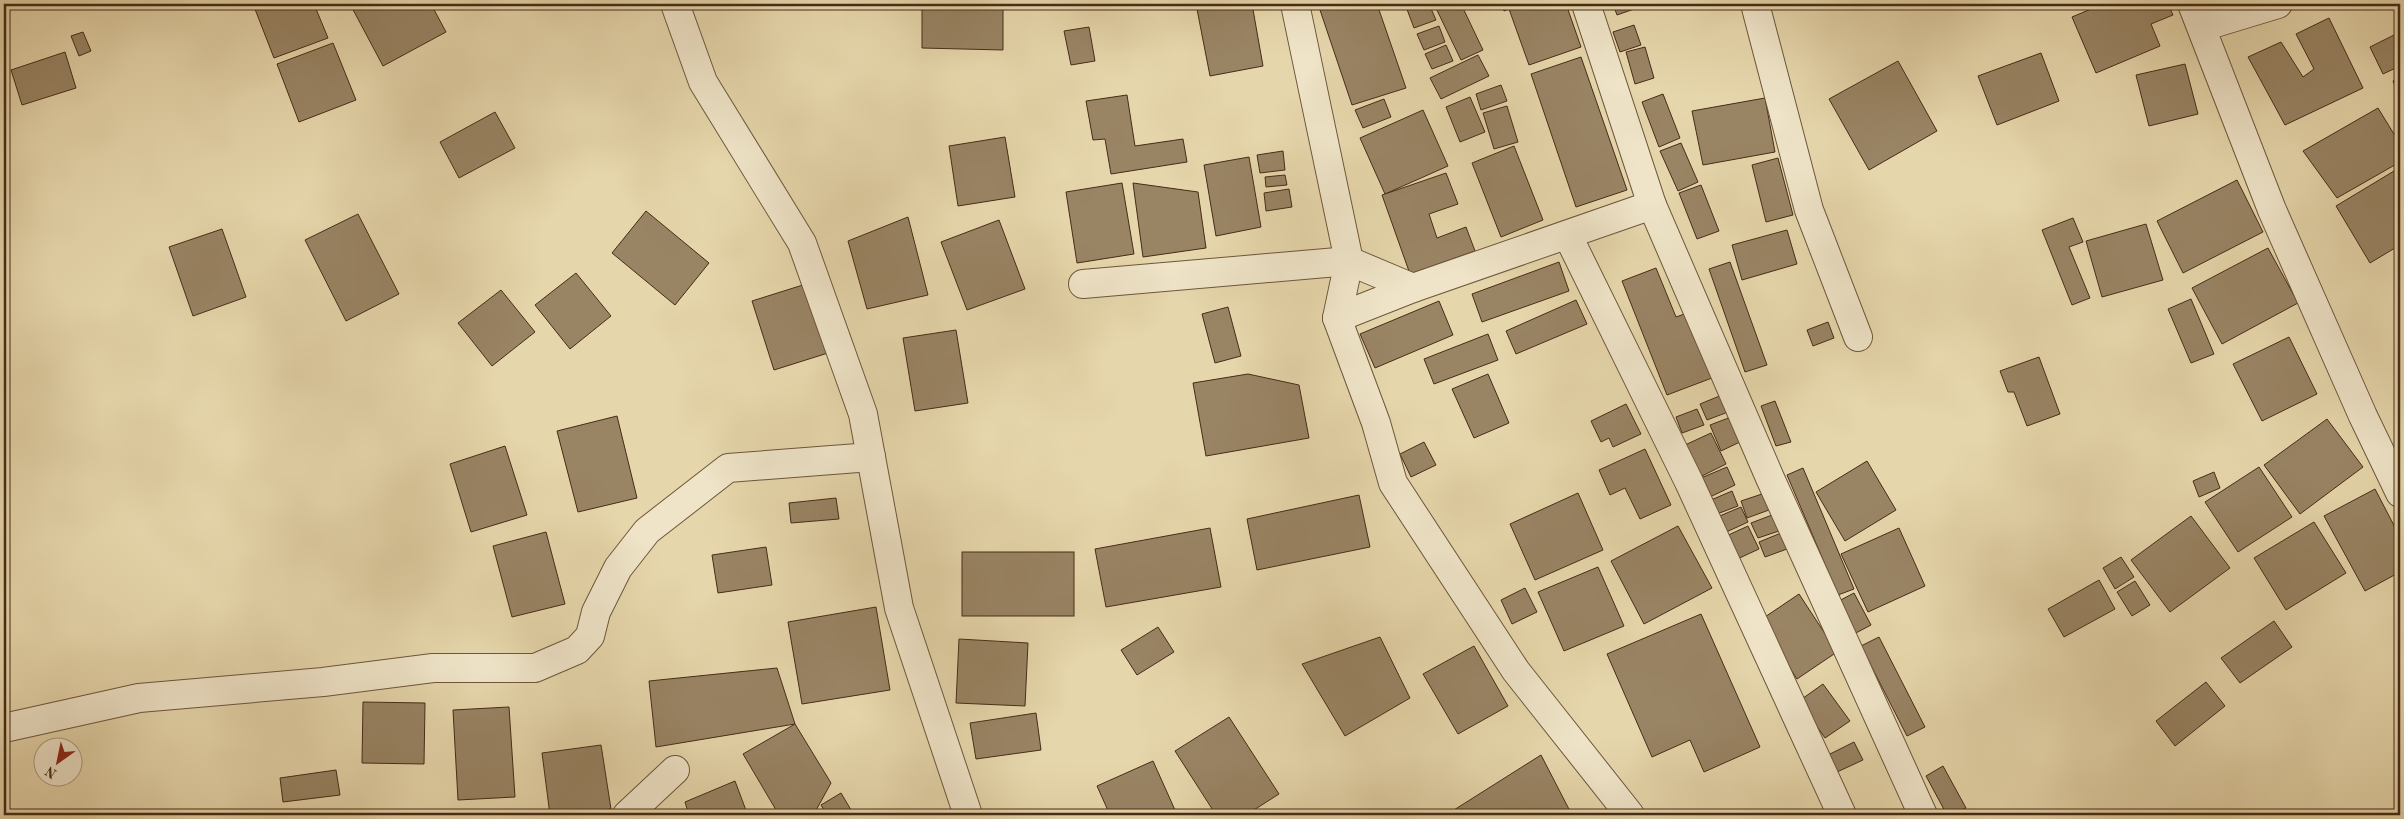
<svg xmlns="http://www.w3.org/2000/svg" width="2404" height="819" viewBox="0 0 2404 819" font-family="'Old Standard TT',serif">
<rect width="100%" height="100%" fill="#e6d6ab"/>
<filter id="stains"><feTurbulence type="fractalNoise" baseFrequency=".004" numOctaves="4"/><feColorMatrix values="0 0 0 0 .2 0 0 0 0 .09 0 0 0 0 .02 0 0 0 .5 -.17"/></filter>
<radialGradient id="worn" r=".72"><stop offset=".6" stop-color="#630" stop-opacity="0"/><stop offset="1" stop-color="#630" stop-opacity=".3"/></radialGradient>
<g fill="#998464" stroke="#462c17">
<polygon points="253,4 314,4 328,38 274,58"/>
<polygon points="350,4 431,4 446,32 383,66"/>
<polygon points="922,4 1003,4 1003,50 922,48"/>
<polygon points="1196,4 1252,4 1263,66 1210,76"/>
<polygon points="1318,4 1346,4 1347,7 1356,4 1377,4 1406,88 1352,105"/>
<polygon points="1405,4 1429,4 1436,20 1414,28"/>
<polygon points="1434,4 1461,4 1483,50 1461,60"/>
<polygon points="1501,4 1566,4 1581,47 1529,65 1509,9 1504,11"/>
<polygon points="1613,4 1632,4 1634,9 1617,15"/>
<polygon points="2103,4 2168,4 2173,15 2151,24 2160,46 2096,73 2072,17"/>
<polygon points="2210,4 2234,4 2214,13"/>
<polygon points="2329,18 2363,88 2285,125 2248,57 2281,42 2303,77 2314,69 2296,34"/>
<polygon points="1634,25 1641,45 1620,52 1613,32"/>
<polygon points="1439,26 1445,42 1424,50 1417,34"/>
<polygon points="1089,27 1095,61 1071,65 1064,31"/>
<polygon points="83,32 91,51 79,56 71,36"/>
<polygon points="2400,32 2400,66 2383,74 2370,47"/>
<polygon points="333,43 356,100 299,122 277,64"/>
<polygon points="1446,45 1453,61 1432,69 1425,54"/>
<polygon points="1645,47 1654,78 1635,84 1626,52"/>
<polygon points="65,52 76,88 22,105 11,70"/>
<polygon points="2041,53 2059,101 1997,125 1978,76"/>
<polygon points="1478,55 1489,76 1441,99 1430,78"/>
<polygon points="1581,57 1627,190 1576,207 1531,74"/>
<polygon points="1898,61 1937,131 1869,170 1829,99"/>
<polygon points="2185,64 2198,114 2149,126 2136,75"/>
<polygon points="2400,78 2400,98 2393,81"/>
<polygon points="1501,85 1507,101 1481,110 1476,94"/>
<polygon points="1663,94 1680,138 1659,147 1642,102"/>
<polygon points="1127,95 1135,146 1183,139 1187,162 1111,174 1105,139 1093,140 1086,101"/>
<polygon points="1470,97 1485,132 1460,142 1446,107"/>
<polygon points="1765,98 1775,152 1703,165 1692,111"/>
<polygon points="1384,99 1391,117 1363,128 1355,110"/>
<polygon points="1507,106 1518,142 1494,149 1483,113"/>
<polygon points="2378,108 2400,144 2400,162 2337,198 2303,151"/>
<polygon points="1423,110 1448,166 1385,194 1360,138"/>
<polygon points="495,112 515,148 459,178 440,142"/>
<polygon points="1005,137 1015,197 958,206 949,146"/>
<polygon points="1681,143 1698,182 1678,191 1660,151"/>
<polygon points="1514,146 1543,220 1501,237 1472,163"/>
<polygon points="1283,151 1285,170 1260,173 1257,155"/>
<polygon points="1249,157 1261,227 1216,236 1204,165"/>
<polygon points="1778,158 1793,215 1766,222 1752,165"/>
<polygon points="2399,168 2400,203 2394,207 2400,217 2400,245 2370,263 2336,206"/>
<polygon points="1446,173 1458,204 1429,214 1437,238 1466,227 1475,251 1410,274 1382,195"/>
<polygon points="1285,175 1287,185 1266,187 1265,177"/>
<polygon points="2237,180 2263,232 2183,273 2157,221"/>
<polygon points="1122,183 1134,254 1077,263 1066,192"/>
<polygon points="1133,183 1198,192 1206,248 1143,257"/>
<polygon points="1701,185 1719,231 1697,239 1679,193"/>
<polygon points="1289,189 1292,207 1266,211 1264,193"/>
<polygon points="646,211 709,263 675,305 612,253"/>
<polygon points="358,214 399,294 346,321 305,240"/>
<polygon points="908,217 928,295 867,309 848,241"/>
<polygon points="2073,218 2083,242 2069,247 2090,298 2072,305 2042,230"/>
<polygon points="999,220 1025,289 967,310 941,242"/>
<polygon points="2146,224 2163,280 2102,297 2086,241"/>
<polygon points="222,229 246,297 193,316 169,247"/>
<polygon points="1787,230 1797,264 1742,280 1732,245"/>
<polygon points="2268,248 2298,303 2222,344 2192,288"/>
<polygon points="1559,262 1569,291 1482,322 1472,294"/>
<polygon points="1730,262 1767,365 1745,372 1709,269"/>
<polygon points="1656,268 1676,317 1687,313 1712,378 1667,395 1622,281"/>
<polygon points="576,273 611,316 570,349 535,305"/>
<polygon points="806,284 828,353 774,370 752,301"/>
<polygon points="501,290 535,332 492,366 458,323"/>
<polygon points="2191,299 2214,354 2191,363 2168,309"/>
<polygon points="1576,300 1587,324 1516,354 1506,331"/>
<polygon points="1439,301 1453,335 1375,368 1360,334"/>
<polygon points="1228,307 1241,356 1215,363 1202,314"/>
<polygon points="1828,322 1834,338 1813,346 1807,330"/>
<polygon points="956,330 968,403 915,411 903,338"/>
<polygon points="1488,334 1498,360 1434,384 1424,359"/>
<polygon points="2289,337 2317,394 2262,421 2233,364"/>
<polygon points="2039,357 2060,414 2027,426 2014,392 2008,392 2000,371"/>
<polygon points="1248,374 1299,385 1309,438 1206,456 1193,383"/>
<polygon points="1488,374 1509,423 1474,438 1452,389"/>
<polygon points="1722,395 1728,412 1707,420 1700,404"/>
<polygon points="1775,401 1791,442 1776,446 1761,406"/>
<polygon points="1626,404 1641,434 1613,447 1609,438 1601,442 1591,421"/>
<polygon points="1697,409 1704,425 1682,433 1676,417"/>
<polygon points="617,416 637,498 578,512 557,431"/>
<polygon points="1731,417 1742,441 1721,451 1710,425"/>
<polygon points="2327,419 2363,467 2300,514 2264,465"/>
<polygon points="1711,433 1726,464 1700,477 1685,445"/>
<polygon points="1424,442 1436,465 1411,477 1400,454"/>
<polygon points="505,446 527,515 471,532 450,464"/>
<polygon points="1645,449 1671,505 1640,519 1625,488 1610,495 1599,470"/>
<polygon points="1867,461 1896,510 1845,541 1816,492"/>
<polygon points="1727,467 1735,485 1710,497 1701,478"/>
<polygon points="2259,467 2292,517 2238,552 2205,502"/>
<polygon points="1803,468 1854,589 1838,595 1787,475"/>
<polygon points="2214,472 2220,488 2199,497 2193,481"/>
<polygon points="2375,489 2400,537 2400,572 2365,591 2324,516"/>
<polygon points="1732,491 1738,506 1717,514 1711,500"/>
<polygon points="1578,493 1603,550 1535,580 1510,524"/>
<polygon points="1762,494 1769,510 1747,518 1741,501"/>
<polygon points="1359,495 1370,547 1257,570 1247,519"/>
<polygon points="836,498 839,519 791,523 789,503"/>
<polygon points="1741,507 1748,522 1722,534 1715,518"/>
<polygon points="1772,515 1779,531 1758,538 1751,523"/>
<polygon points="2191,516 2230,568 2170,612 2131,560"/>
<polygon points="2314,522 2346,573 2286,610 2254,558"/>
<polygon points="1678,526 1712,588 1644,624 1611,561"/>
<polygon points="1748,526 1759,549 1733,561 1722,538"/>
<polygon points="1210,528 1221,587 1106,607 1095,549"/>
<polygon points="1899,528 1925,586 1868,612 1841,554"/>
<polygon points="546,532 565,604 512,617 493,546"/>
<polygon points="1781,533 1787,549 1765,557 1759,542"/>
<polygon points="766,547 772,585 718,593 712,555"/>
<rect x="962" y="552" width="112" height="64"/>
<polygon points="2121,557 2134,577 2115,589 2103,568"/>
<polygon points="1598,567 1624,626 1564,651 1538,592"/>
<polygon points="2099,580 2115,609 2064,637 2048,609"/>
<polygon points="2135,581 2150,605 2132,616 2117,592"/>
<polygon points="1525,588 1537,612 1512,624 1501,600"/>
<polygon points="1854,593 1871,625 1854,634 1837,602"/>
<polygon points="1799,594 1837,652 1797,679 1759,621"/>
<polygon points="876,607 890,690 802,704 788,622"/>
<polygon points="1701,614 1760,747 1704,772 1690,740 1652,757 1607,654"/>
<polygon points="2274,621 2292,647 2240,683 2221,658"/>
<polygon points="1158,627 1174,652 1137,675 1121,650"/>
<polygon points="1380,637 1410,698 1345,736 1302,664"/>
<polygon points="1879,637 1925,727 1907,736 1861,646"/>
<polygon points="959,639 1028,643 1025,706 956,703"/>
<polygon points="1474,646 1508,706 1458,734 1423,674"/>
<polygon points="777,668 795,724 656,747 649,681"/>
<polygon points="2206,682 2225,706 2175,746 2156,721"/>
<polygon points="1823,684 1850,721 1825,738 1799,701"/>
<polygon points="363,702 425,703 424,764 362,763"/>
<polygon points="509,707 515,797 458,800 453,710"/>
<polygon points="1036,713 1041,750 976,759 970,723"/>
<polygon points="1229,717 1279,794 1246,815 1216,815 1175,751"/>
<polygon points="795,724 831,783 814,814 816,815 779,815 743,754"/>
<polygon points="1854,742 1863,760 1837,772 1828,755"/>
<polygon points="601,745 611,809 570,815 550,815 542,753"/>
<polygon points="1541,755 1572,815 1446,815"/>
<polygon points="1153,761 1175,810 1164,815 1110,815 1097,786"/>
<polygon points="1943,766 1966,808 1952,815 1947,815 1926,776"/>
<polygon points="336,770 340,795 283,802 280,778"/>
<polygon points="735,781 747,813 739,815 689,815 685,802"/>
<polygon points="841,793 854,815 827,815 821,805"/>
</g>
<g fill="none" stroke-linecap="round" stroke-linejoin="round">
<defs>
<g id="minor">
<polyline points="675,4 703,82 802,243 863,414 899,608 968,815"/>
<polyline points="1295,4 1349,261 1337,318 1376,423 1393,483 1516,671 1630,815"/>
<polyline points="1586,4 1652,205 1770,478 1923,815"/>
<polyline points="1755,4 1809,210 1858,337"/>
<polyline points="2192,4 2272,210 2363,416 2400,493"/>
<polyline points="2202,27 2278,4"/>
<polyline points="1568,236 1689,482 1842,815"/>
<polyline points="1083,284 1349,261 1413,288"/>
<polyline points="1337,318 1413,288 1652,205"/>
<polyline points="4,728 139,698 323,682 433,668 535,668 577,650 590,636 596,612 618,568 647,531 728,468 871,457"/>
<polyline points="627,815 675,770"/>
</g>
</defs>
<use href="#minor" stroke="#6e563c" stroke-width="30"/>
<use href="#minor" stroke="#efe4c8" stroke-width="28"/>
</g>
<rect width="2404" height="819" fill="none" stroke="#e6d6ab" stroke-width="20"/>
<rect x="5" y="5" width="2394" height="809" fill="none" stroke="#462c17" stroke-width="2.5"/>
<rect x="10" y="10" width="2384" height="799" fill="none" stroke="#462c17"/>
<g transform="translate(58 762) rotate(213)"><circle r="24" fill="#efe4c8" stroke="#ab9a81"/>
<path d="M0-4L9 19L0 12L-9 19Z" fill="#8f2418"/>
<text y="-8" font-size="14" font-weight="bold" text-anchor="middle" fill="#462c17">N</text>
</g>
<rect width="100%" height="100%" filter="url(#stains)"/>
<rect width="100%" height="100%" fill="url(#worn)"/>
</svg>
